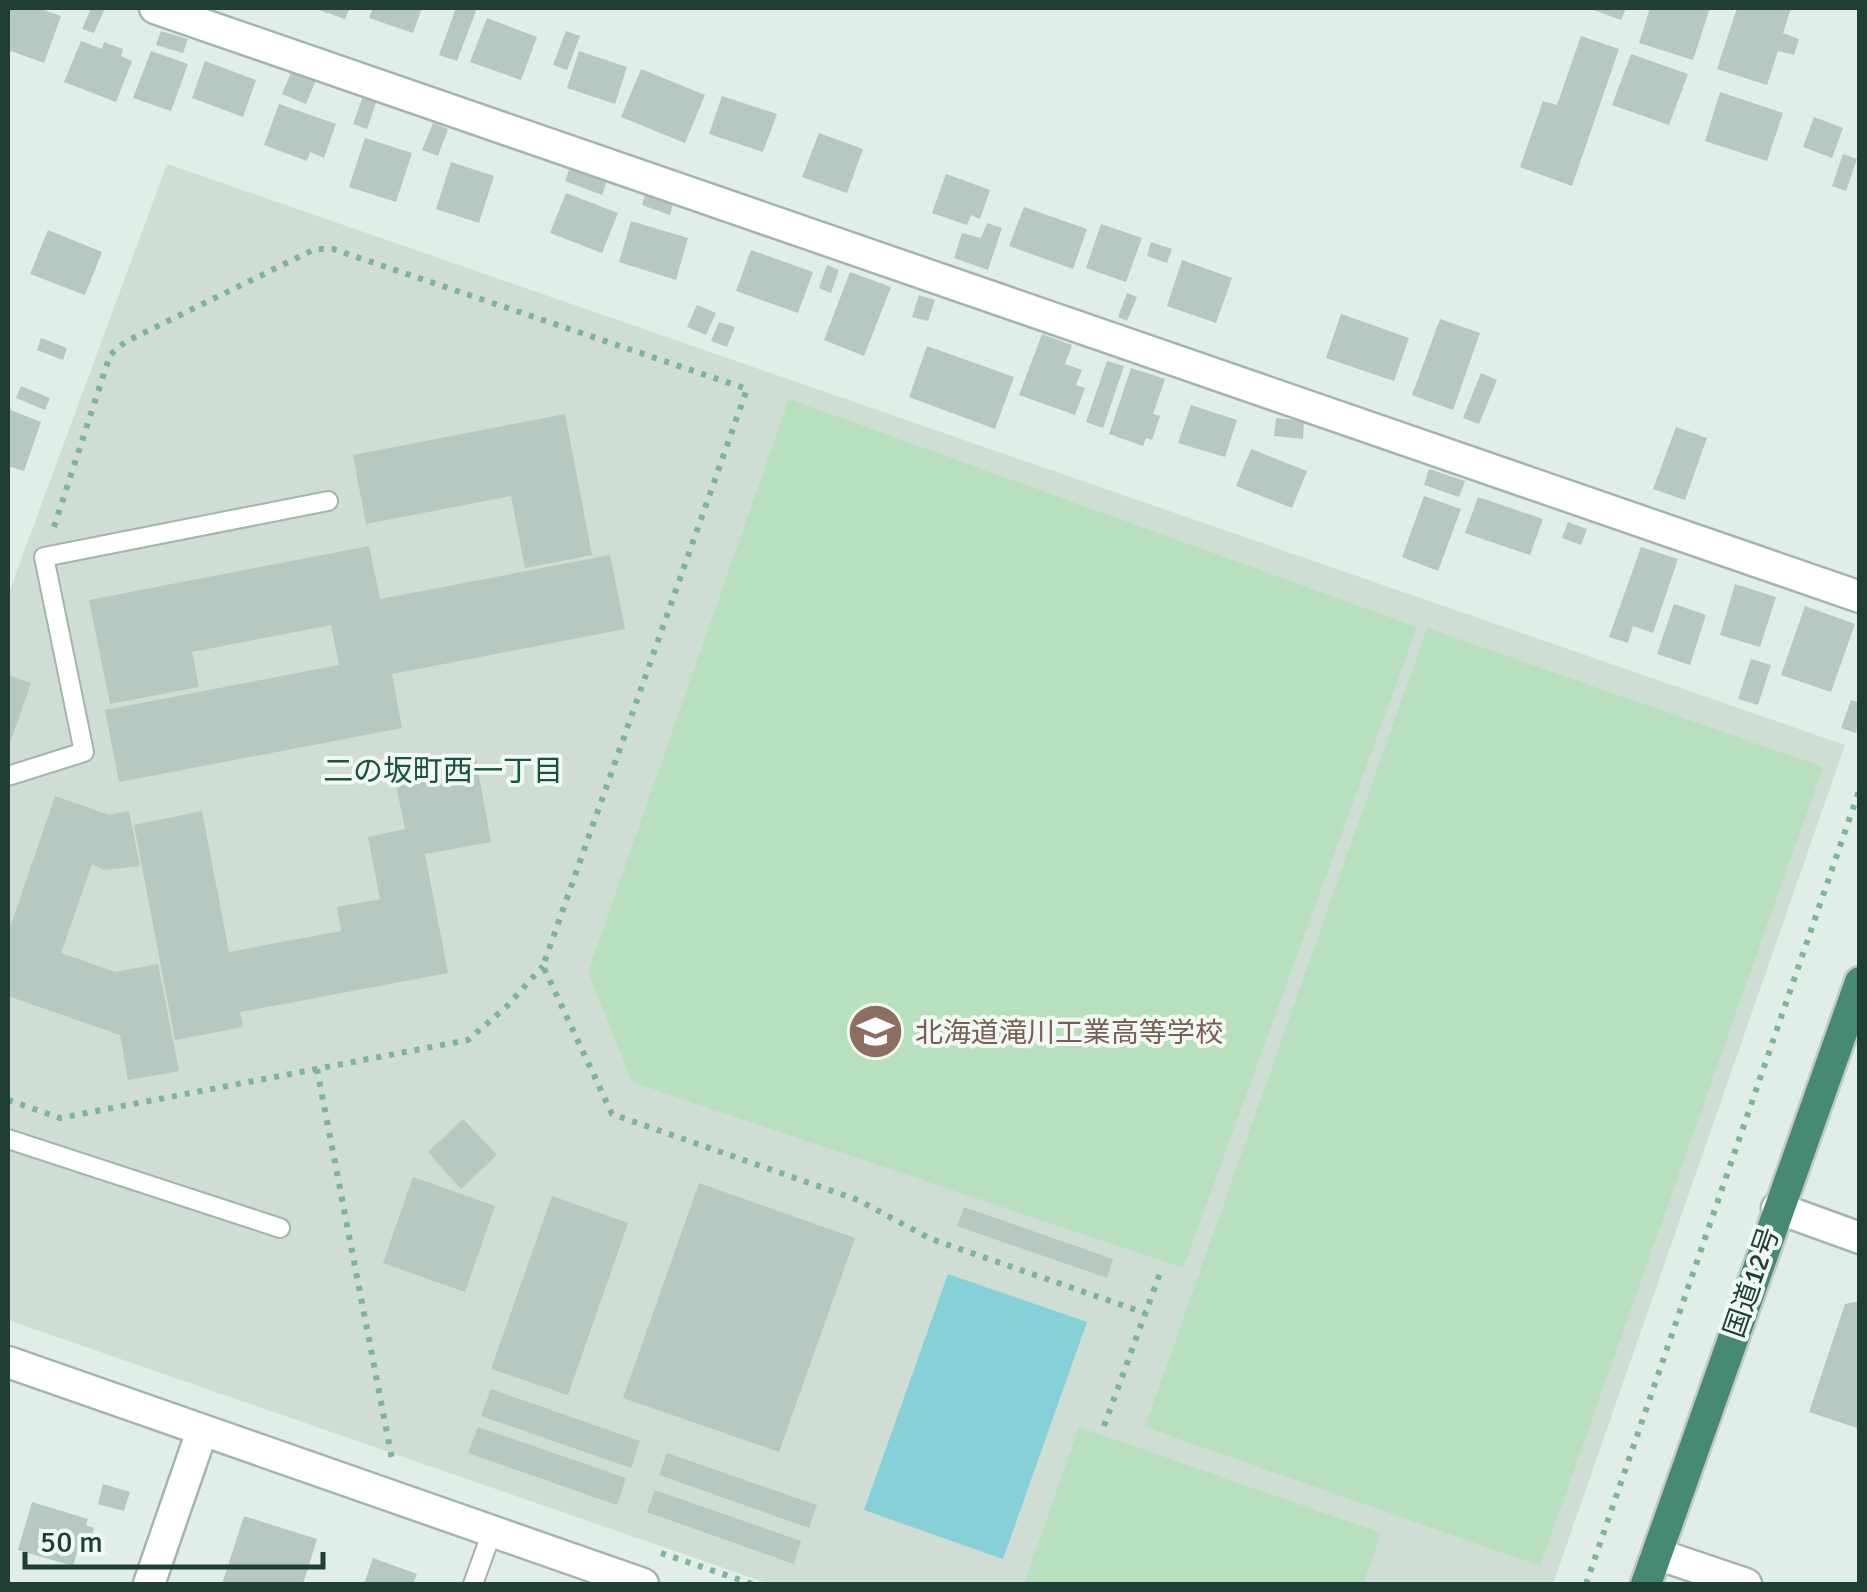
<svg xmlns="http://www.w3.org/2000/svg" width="1867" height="1592" viewBox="0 0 1867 1592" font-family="Signika,'Noto Sans JP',sans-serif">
<rect width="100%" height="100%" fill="#e1ede7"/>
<polygon fill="#cfddd5" points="167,164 1845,745 1553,1584 770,1584 8,1320 8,595"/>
<g fill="#b8e0bf">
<polygon points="789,399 1417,627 1183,1268 632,1082 588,972"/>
<polygon points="1427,628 1823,767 1540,1566 1145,1427"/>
<polygon points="1079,1427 1381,1533 1363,1584 1024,1584"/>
</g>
<polygon fill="#85d1d7" points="948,1274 1087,1322 1003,1559 864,1510"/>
<g fill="#b6c8bf">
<polygon points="8,8 37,8 61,16 44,63 8,50"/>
<polygon points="91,8 105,8 94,33 82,29"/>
<polygon points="313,8 350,8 345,19"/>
<polygon points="373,8 422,8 413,33 369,18"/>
<polygon points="456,8 477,8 457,61 439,55"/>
<polygon points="1588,8 1626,8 1621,20"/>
<polygon points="1650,8 1710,8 1693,60 1639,43"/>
<polygon points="1737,8 1791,8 1783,33 1799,39 1794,55 1778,51 1767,85 1717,69"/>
<polygon points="487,18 537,37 521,80 470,62"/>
<polygon points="161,31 188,39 183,53 156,45"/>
<polygon points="566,31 580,36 567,70 553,65"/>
<polygon points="1581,36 1619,49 1572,186 1520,167 1543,101 1557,105"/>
<polygon points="81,41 102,49 104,42 123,49 121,56 132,61 116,102 64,82"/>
<polygon points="151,51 188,64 171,111 133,98"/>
<polygon points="579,51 627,67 615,104 567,88"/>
<polygon points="1631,54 1688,74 1669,125 1612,105"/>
<polygon points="205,61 256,80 243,117 192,98"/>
<polygon points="641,69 705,95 685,143 621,117"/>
<polygon points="292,70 316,80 306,104 282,94"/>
<polygon points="1720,92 1783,113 1767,161 1705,141"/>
<polygon points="363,96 377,100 367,129 353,124"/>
<polygon points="722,96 777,114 763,152 709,134"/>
<polygon points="279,104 336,124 324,158 310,152 307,161 264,145"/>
<polygon points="1814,117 1843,128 1832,158 1803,147"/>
<polygon points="433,123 448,129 438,156 422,150"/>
<polygon points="819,133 863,149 847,193 802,177"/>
<polygon points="365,138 412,153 396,202 349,187"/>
<polygon points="1843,154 1857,159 1846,191 1832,186"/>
<polygon points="451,162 494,176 479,223 436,209"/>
<polygon points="570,167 607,181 602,195 565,181"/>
<polygon points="946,174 990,190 980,219 971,215 967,225 932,213"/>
<polygon points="566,193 618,213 602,253 550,233"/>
<polygon points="645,195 673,204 670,215 642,205"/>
<polygon points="1024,207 1087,229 1073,269 1009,246"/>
<polygon points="631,221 688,238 676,280 619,262"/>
<polygon points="987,223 1002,228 988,270 954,258 962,233 981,238"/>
<polygon points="1101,224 1142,238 1126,282 1086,268"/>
<polygon points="48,230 102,252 85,295 30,274"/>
<polygon points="1151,242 1172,249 1167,263 1147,256"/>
<polygon points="751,250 813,272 798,313 736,291"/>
<polygon points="1182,260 1232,278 1216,323 1167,306"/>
<polygon points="827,265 839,270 831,293 819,288"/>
<polygon points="850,272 891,287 864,356 824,340"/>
<polygon points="1127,293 1137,297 1127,321 1118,317"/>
<polygon points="919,295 935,300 928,321 912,317"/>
<polygon points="697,305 716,313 706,335 687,327"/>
<polygon points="1341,314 1409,338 1394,381 1326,358"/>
<polygon points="1440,319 1480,333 1453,410 1412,395"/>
<polygon points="719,322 735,327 727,347 711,341"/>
<polygon points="1042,334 1072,345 1065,364 1082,370 1076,385 1085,388 1075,415 1019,395"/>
<polygon points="41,338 67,348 63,360 37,350"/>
<polygon points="927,346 1014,377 995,429 909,397"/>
<polygon points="1107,361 1124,366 1103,428 1086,422"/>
<polygon points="1131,368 1165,379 1153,414 1160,416 1152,440 1146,438 1143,446 1109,434"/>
<polygon points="1481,373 1497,380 1479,424 1463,418"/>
<polygon points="21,386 50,398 45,410 16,398"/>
<polygon points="1191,405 1237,420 1225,457 1178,443"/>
<polygon points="8,409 41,422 24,471 8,466"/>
<polygon points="565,414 592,555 525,568 511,496 366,524 353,455"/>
<polygon points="1276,418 1304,421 1303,439 1274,436"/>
<polygon points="1676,427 1707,438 1685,500 1653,489"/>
<polygon points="1251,449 1307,471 1292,508 1236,486"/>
<polygon points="1429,469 1465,481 1459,497 1424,485"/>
<polygon points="1424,496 1461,509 1438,571 1402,557"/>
<polygon points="1478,497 1543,519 1530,555 1465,533"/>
<polygon points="1568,522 1587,529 1581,545 1562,538"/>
<polygon points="369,546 380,599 610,555 625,629 392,674 402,728 119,782 105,710 339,665 331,625 192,652 199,687 110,704 89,600"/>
<polygon points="1641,547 1678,559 1653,633 1633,626 1628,643 1609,637"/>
<polygon points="1735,584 1776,597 1760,647 1720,635"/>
<polygon points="1674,604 1706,615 1690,665 1657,654"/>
<polygon points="1805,606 1855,624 1831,692 1781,675"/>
<polygon points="1751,659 1771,665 1758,705 1738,699"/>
<polygon points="8,675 31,683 8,749"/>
<polygon points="1851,700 1860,703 1856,733 1841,728"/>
<polygon points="476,759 491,842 425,854 448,973 240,1012 243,1027 175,1040 134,825 202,811 229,952 341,931 337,907 380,899 368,837 405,829 394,775"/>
<polygon points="55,796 109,815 129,811 140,866 104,870 92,864 61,953 115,972 158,964 179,1071 128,1080 120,1035 8,996 8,934"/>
<polygon points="463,1119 497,1155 461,1189 428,1152"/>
<polygon points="413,1177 495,1206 465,1292 383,1263"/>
<polygon points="699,1183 855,1238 779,1452 623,1398"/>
<polygon points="552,1196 628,1223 568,1395 491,1369"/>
<polygon points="964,1207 1113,1259 1107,1278 957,1226"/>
<polygon points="1860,1301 1860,1429 1809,1412 1845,1304"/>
<polygon points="491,1389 640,1441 631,1468 481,1416"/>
<polygon points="478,1427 626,1478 617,1505 468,1453"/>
<polygon points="667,1453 817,1505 809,1528 659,1475"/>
<polygon points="103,1484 130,1492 124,1511 98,1504"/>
<polygon points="655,1490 801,1541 794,1564 647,1512"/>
<polygon points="32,1502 88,1519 86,1525 94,1528 89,1546 80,1543 73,1566 18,1550"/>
<polygon points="244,1516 317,1539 303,1584 222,1584"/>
<polygon points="373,1558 417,1574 413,1584 364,1584"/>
</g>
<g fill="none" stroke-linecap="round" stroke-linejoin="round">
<defs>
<g id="service">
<polyline points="8,776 84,752 44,557 328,501"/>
<polyline points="8,1139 280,1228"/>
<polyline points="473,1584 492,1532"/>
</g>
<g id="minor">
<polyline points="155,8 1860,597"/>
<polyline points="1777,1208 1860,1238"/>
<polyline points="1657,1554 1746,1584"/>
<polyline points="149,1584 202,1431"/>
</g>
<polyline id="tertiary" points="8,1362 643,1584"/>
<polyline id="trunk" points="1646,1584 1860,982"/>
</defs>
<use href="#service" stroke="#a3b5ae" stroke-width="22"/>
<use href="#minor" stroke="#a3b5ae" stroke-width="35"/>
<use href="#tertiary" stroke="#a3b5ae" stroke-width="35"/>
<use href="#trunk" stroke="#c1c9c6" stroke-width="35"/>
<g stroke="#7fb39e" stroke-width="6" stroke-dasharray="5 8" stroke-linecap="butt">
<polyline points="54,527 110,355 125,342 315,249 333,249 747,389 543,966 612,1114 858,1200 931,1239 1145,1313"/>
<polyline points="317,1069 392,1459"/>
<polyline points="8,1100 60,1118 468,1040 507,1006 543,966"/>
<polyline points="1104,1426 1160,1273"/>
<polyline points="661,1553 752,1584"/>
<polyline points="1586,1584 1860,788"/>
</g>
<use href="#service" stroke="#fff" stroke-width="18"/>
<use href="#minor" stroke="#fff" stroke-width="30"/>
<use href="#tertiary" stroke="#fff" stroke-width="30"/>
<use href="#trunk" stroke="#468a74" stroke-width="30"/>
</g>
<defs>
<symbol id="school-disc" viewBox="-11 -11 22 22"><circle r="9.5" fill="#8d6e63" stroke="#f2f9f5"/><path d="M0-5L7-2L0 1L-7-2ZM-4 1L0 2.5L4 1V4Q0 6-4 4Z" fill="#fff"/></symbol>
</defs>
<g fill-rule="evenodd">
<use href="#school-disc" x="844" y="1000" width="63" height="63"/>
</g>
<g text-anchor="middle" stroke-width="8" stroke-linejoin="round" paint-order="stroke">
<g font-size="28" fill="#785e54" stroke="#f2f9f5" text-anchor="start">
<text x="915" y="1042">北海道滝川工業高等学校</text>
</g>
<g font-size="28" fill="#203f34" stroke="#f2f9f5">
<text transform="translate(1751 1282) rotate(-71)" y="10">国道12号</text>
</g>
<g font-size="30" fill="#1a5340" stroke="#f2f9f5">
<text x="443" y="781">二の坂町西一丁目</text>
</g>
</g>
<rect width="1867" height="1592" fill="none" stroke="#203f34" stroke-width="20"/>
<path d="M25 1552v15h298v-15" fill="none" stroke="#203f34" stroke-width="5"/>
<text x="40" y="1552" font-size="30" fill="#203f34" stroke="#f2f9f5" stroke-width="8" paint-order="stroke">50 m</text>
</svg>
